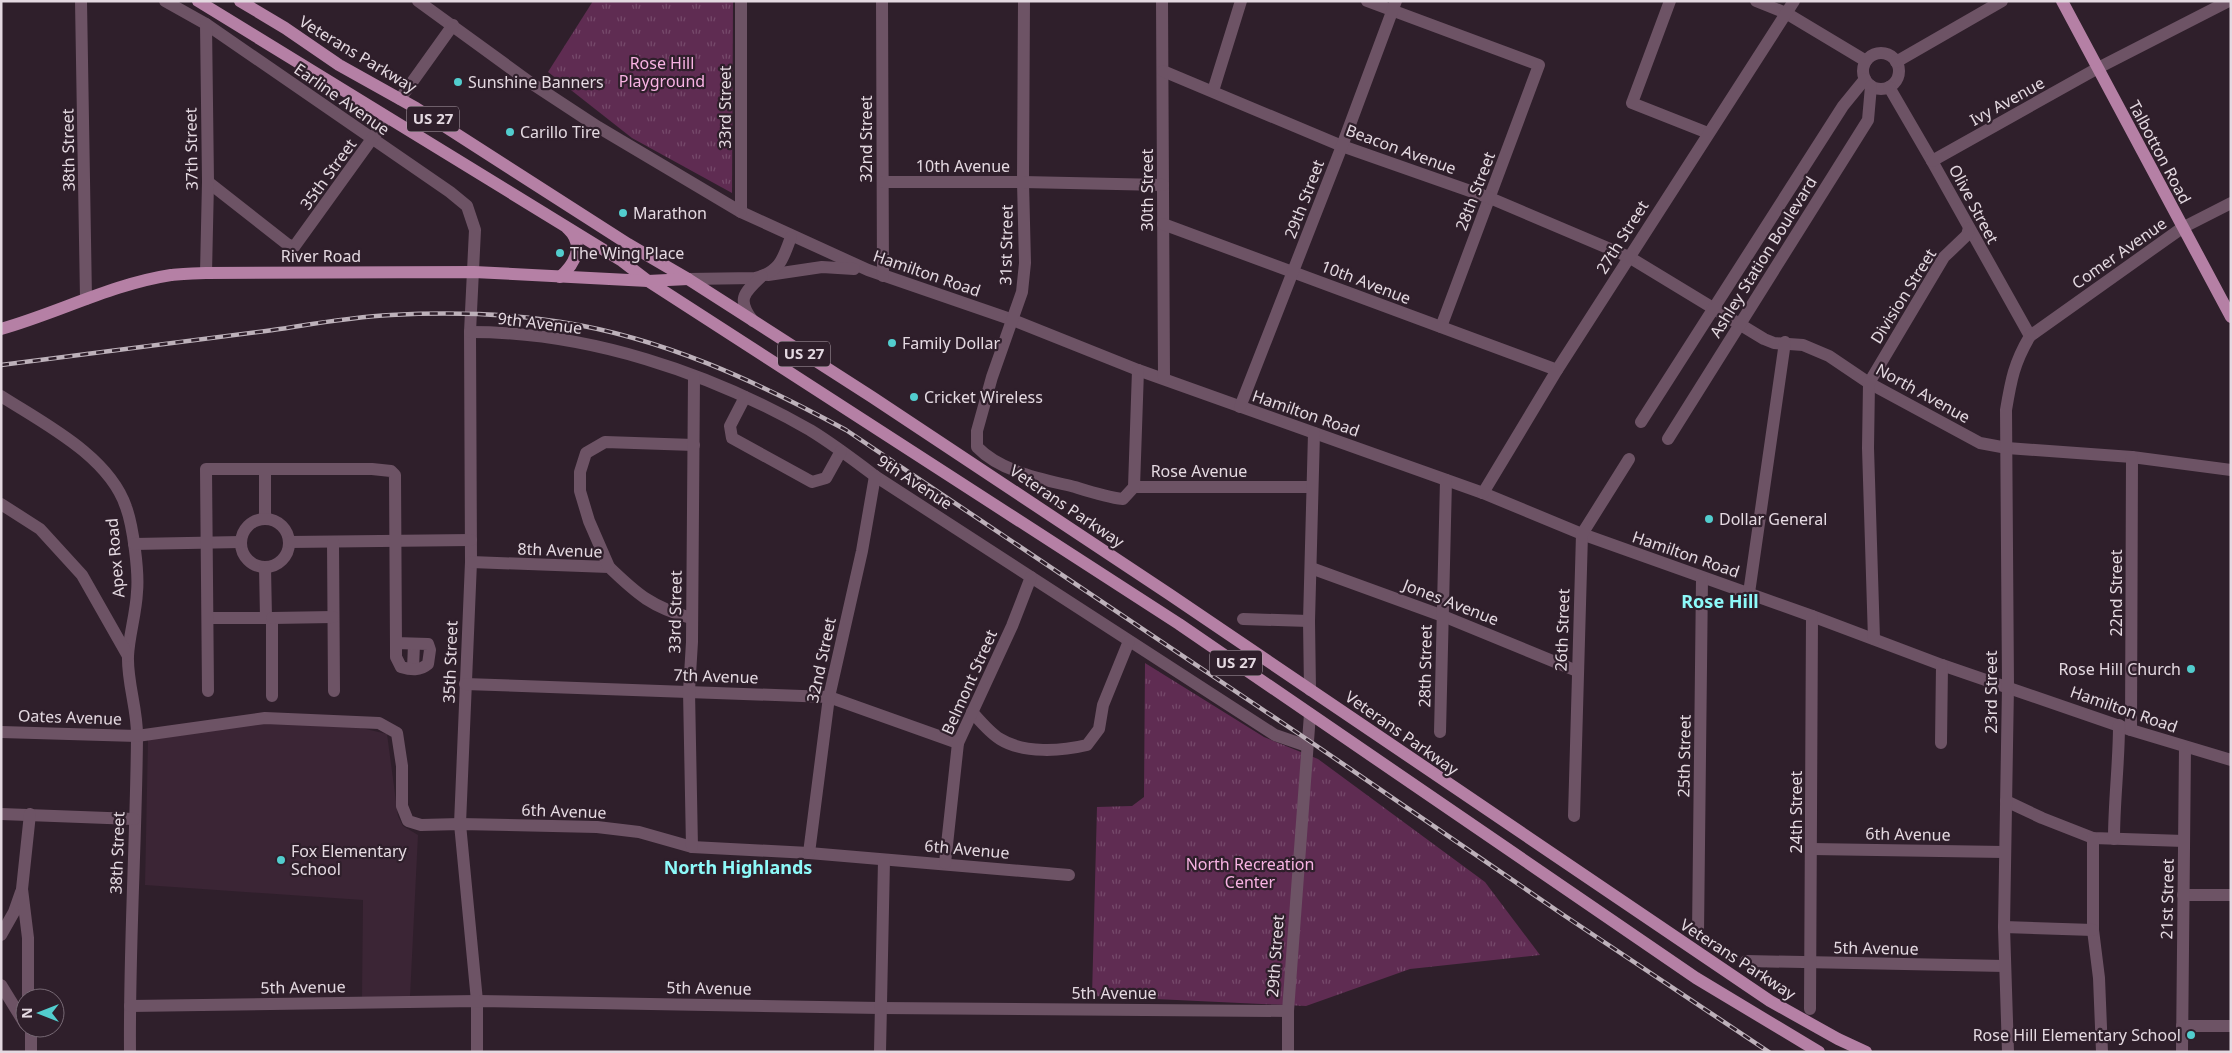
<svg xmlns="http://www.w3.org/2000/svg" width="2232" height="1053" viewBox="0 0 2232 1053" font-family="'Noto Sans',sans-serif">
<defs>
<pattern id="park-tufts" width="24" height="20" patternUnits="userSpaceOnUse" patternTransform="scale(1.25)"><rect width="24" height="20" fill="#5f2c52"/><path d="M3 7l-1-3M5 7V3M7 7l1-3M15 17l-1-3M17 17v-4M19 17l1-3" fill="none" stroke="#764a6b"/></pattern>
</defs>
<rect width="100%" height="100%" fill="#2f1f2b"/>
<polygon fill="#3b2535" points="265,723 353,726 387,734 398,816 403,826 418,835 410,997 362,997 363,900 145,885 148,740"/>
<g fill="url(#park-tufts)">
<polygon points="593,1 733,1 732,193 632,138 548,72"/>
<polygon points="1145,663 1264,737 1318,759 1485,882 1540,955 1410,969 1306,1006 1092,996 1097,807 1132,806 1144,797"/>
</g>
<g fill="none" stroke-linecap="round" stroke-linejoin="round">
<g stroke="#6d5365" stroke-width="12">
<polyline points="81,1 86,299"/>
<polyline points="165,1 206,24 450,192 467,206 475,230 470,332 471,562 460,824 477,1001 477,1052"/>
<polyline points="418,1 531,83 598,127 667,168 741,212 868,270 1013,320 1138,370 1483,493 1582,534 1812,616 1942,665 2131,730 2231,760"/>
<polyline points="882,1 883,276"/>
<path d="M 1024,1 L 1023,182 L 1025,263 L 1022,292 L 992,377 L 977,431 L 977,447 C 1001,472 1042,479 1075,487 C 1091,492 1106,497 1123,499 L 1134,487 L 1312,487"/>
<polyline points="1162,1 1164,378"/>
<polyline points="1367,1 1539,65 1441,327"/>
<polyline points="1670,1 1632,103 1708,133"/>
<polyline points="1756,1 1786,13 1866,61"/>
<circle cx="1881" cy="71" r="18"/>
<polyline points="1896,62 2002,1"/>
<polyline points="1163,71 1342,146 1490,198 1629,257 1764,339 1774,343 1803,345 1829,356 1869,383 1980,443 2007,448 2132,457 2231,470"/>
<polyline points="1889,87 1932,161 2030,336"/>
<polyline points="1213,91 1241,1"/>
<polyline points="400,99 453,25"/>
<polyline points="1932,161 2098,68 2229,1"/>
<polyline points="208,182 287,244 294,247 387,118"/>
<polyline points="883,182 1023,182 1163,185"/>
<polyline points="741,212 741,1"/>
<polyline points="1163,224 1557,370"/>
<polyline points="206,273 208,182 206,24"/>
<polyline points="768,275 822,267 854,269"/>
<path d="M 688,279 L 755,278 C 780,272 783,259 791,237"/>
<path d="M 753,321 C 736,299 744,293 762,276"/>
<path d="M 470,332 C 588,332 708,372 810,430 C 833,444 854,460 875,476 L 1275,735 L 1307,746"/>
<path d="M 1,396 C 43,423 109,456 126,507 C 133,526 139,572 137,592 C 136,614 129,635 128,656 C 127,683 138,711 137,738 C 136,843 129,947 130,1052"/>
<polyline points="745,397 730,426 732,438 812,482 826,478 841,451"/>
<polyline points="1240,407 1342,146 1396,1"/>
<polyline points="1641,422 1843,106 1865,79"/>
<polyline points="1668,439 1868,120 1871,86"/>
<polyline points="265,469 265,519"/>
<polyline points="1134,487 1138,370"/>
<polyline points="1483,493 1557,370 1794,1"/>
<polyline points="1,504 40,529 82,575 128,656"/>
<circle cx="265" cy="543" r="24"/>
<polyline points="289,542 471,540"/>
<polyline points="333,542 334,691"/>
<polyline points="134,544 241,542"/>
<path d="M 471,562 L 609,567 C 638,595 652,607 691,618"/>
<polyline points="265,567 266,618"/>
<polyline points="609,567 589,521 580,491 580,472 586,453 605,442 694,445"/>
<polyline points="1311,568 1443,616 1577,671"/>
<polyline points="1749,593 1785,342"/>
<polyline points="208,618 272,618 272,696"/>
<polyline points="272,618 333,617"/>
<polyline points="1243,619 1309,621"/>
<polyline points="1874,639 1868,448 1869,383 1944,257 1967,235 1969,228"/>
<polyline points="413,669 414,644"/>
<polyline points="465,684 829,697 958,743"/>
<polyline points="1310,690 1309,621 1314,433"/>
<path d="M 208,691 L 206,469 L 372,469 L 391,471 L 395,475 L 396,647 L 396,657 L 401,667 C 411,670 420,671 428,664 L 430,650 L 428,644 L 396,643"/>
<path d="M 972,712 C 980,721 990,733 1000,739 C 1024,754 1062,751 1087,745 L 1099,729 L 1103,705 L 1129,641"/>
<polyline points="2131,730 2132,457"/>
<polyline points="1,732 137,736 265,718 379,723 397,733 402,766 402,806 408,821 421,825 460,824 597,827 639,832 692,847 809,853 1069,875"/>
<polyline points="1440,732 1446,480"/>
<polyline points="1941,743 1942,665"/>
<polyline points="2006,801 2042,818 2093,838 2184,841"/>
<polyline points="1,814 134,819"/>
<polyline points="1574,816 1582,534 1629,459"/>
<polyline points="2093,838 2093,930 2099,978 2102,1052"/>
<path d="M 2114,839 C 2114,801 2119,763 2119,725"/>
<polyline points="692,847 689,691 692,642 694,377"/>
<polyline points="1812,849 2004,852"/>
<polyline points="809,853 829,697 862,551 875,476"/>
<polyline points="945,863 958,743 1012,626 1031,577"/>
<polyline points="2183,895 2231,895"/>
<polyline points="2004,927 2093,930"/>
<polyline points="1698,934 1702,578"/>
<polyline points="1,935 14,912 21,892"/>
<polyline points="1746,961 2005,966"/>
<polyline points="1,985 25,1024"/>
<polyline points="28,998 28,938 22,889 30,814"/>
<polyline points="130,1006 477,1001 880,1008 1288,1011"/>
<polyline points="1810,1009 1812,616"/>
<polyline points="2182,1026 2231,1026"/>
<polyline points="31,1028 31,1052"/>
<polyline points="880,1052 884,860"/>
<polyline points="1288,1052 1288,1011 1310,714"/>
<path d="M 2008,1052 L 2004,927 L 2008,686 L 2006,410 C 2011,380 2014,363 2030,336 L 2182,228 L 2231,203"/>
<polyline points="2182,1052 2185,747"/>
</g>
<g stroke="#b580a5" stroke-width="12">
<polyline points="198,1 622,261 648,281 1179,624 1696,978 1819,1052"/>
<polyline points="240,1 285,28 339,65 416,108 628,244 688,279 872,397 1169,594 1770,1001 1838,1039 1866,1052"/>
<polyline points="2062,1 2231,317"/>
<path d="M 560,277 C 575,264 585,245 568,229"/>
<path d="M 1,329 C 58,313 112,284 171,275 C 183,274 194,273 206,273 L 474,272 L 648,281 L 688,279"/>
</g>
<defs>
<path id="rail" d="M 1,365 C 89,354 177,342 266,331 C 307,325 350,317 391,315 C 448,312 505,313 561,322 C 663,338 756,381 846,430 L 1308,740 L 1562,914 L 1769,1052"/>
</defs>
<use href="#rail" stroke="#bdb1ba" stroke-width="4.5"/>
<use href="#rail" stroke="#2f1f2b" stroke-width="2.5" stroke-dasharray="8" stroke-linecap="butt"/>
</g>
<g fill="#52cdce" stroke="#2f1f2b" stroke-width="2">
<circle cx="458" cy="82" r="5"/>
<circle cx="510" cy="132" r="5"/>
<circle cx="623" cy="213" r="5"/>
<circle cx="560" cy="253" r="5"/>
<circle cx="892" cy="343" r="5"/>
<circle cx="914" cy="397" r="5"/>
<circle cx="1709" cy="519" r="5"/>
<circle cx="2191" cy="669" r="5"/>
<circle cx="281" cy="860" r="5"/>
<circle cx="2191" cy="1035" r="5"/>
</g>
<g text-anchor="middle" stroke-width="4.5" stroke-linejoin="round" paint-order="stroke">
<g fill="#2f1f2b" stroke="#aea1aa" stroke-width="1">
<rect x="407" y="106.5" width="52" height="25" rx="4"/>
<rect x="778" y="341.5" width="52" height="25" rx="4"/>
<rect x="1210" y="650.5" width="52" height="25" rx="4"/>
</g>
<g font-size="15" font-weight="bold" fill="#e4d9e1">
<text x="433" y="124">US 27</text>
<text x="804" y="359">US 27</text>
<text x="1236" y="668">US 27</text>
</g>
<g font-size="16" fill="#e4d9e1" stroke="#2f1f2b">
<text transform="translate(358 54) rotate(31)" y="6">Veterans Parkway</text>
<text transform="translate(342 99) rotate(35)" y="6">Earline Avenue</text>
<text transform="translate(2007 101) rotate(-29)" y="6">Ivy Avenue</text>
<text transform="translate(725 107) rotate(-90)" y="6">33rd Street</text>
<text transform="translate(866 139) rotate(-90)" y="6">32nd Street</text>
<text transform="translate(191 149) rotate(-91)" y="6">37th Street</text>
<text transform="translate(1401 149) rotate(20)" y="6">Beacon Avenue</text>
<text transform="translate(68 150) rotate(-91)" y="6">38th Street</text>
<text transform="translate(2160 152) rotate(62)" y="6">Talbotton Road</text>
<text x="963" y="172">10th Avenue</text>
<text transform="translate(328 174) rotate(-54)" y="6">35th Street</text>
<text transform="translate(1147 190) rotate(-90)" y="6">30th Street</text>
<text transform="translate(1475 191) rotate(-69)" y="6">28th Street</text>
<text transform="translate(1304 199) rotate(-69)" y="6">29th Street</text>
<text transform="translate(1974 204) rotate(62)" y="6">Olive Street</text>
<text transform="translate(1622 237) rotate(-58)" y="6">27th Street</text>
<text transform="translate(1006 245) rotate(-89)" y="6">31st Street</text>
<text transform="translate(2119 253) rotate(-35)" y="6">Comer Avenue</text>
<text x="321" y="262">River Road</text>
<text transform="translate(1763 257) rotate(-58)" y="6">Ashley Station Boulevard</text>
<text transform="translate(927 273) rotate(19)" y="6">Hamilton Road</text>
<text transform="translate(1366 282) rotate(21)" y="6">10th Avenue</text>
<text transform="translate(1903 296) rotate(-58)" y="6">Division Street</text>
<text transform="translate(540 323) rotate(7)" y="6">9th Avenue</text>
<text transform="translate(1923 393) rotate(29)" y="6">North Avenue</text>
<text transform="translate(1306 413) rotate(19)" y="6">Hamilton Road</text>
<text x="1199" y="477">Rose Avenue</text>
<text transform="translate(915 482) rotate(33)" y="6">9th Avenue</text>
<text transform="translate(1067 506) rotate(34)" y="6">Veterans Parkway</text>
<text transform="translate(560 550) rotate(2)" y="6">8th Avenue</text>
<text transform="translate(1686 554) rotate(19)" y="6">Hamilton Road</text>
<text transform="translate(115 558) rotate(-95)" y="6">Apex Road</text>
<text transform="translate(2116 593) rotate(-90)" y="6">22nd Street</text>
<text transform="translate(1451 602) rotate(21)" y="6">Jones Avenue</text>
<text transform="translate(675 612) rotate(-89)" y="6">33rd Street</text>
<text transform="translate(1562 630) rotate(-88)" y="6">26th Street</text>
<text transform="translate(821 660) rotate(-78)" y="6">32nd Street</text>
<text transform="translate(450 662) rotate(-88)" y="6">35th Street</text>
<text transform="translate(1425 666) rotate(-89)" y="6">28th Street</text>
<text transform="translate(716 676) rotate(2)" y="6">7th Avenue</text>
<text transform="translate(969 682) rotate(-66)" y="6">Belmont Street</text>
<text transform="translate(1991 692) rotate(-90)" y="6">23rd Street</text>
<text transform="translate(2124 709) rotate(19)" y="6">Hamilton Road</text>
<text transform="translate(70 717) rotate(2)" y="6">Oates Avenue</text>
<text transform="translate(1402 733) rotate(35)" y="6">Veterans Parkway</text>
<text transform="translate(1684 756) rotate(-89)" y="6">25th Street</text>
<text transform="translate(564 811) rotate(2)" y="6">6th Avenue</text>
<text transform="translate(1796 812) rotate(-90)" y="6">24th Street</text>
<text transform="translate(1908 834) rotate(1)" y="6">6th Avenue</text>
<text transform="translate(967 849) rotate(5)" y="6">6th Avenue</text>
<text transform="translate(117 853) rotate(-88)" y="6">38th Street</text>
<text transform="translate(2167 899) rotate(-89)" y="6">21st Street</text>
<text transform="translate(1876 948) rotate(1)" y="6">5th Avenue</text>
<text transform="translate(1275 956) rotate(-86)" y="6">29th Street</text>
<text transform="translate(1738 959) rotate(33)" y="6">Veterans Parkway</text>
<text transform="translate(303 987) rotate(-1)" y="6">5th Avenue</text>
<text transform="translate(709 988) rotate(1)" y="6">5th Avenue</text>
<text x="1114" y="999">5th Avenue</text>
</g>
<g font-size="16" fill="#f8b3e3" stroke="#2f1f2b">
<text x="662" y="69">Rose Hill<tspan x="662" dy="18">Playground</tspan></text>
<text x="1250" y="870">North Recreation<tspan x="1250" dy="18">Center</tspan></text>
</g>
<g font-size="16" fill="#e4d9e1" stroke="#2f1f2b" text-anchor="start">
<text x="468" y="88">Sunshine Banners</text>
<text x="520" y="138">Carillo Tire</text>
<text x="633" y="219">Marathon</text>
<text x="570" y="259">The Wing Place</text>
<text x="902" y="349">Family Dollar</text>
<text x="924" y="403">Cricket Wireless</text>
<text x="1719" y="525">Dollar General</text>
<text x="2181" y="675" text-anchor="end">Rose Hill Church</text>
<text x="291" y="857">Fox Elementary<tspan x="291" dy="18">School</tspan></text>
<text x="2181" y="1041" text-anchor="end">Rose Hill Elementary School</text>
</g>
<g font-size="18" font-weight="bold" fill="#8df9f9" stroke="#2f1f2b">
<text x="1720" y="608">Rose Hill</text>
<text x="738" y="874">North Highlands</text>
</g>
</g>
<rect width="2232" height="1053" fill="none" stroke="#e4d9e1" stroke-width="5"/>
<g transform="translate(40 1013) rotate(270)"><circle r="24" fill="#2f1f2b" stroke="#776974"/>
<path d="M0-4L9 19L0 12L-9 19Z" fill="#52cdce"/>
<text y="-8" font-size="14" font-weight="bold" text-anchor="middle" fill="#e4d9e1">N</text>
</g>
</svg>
